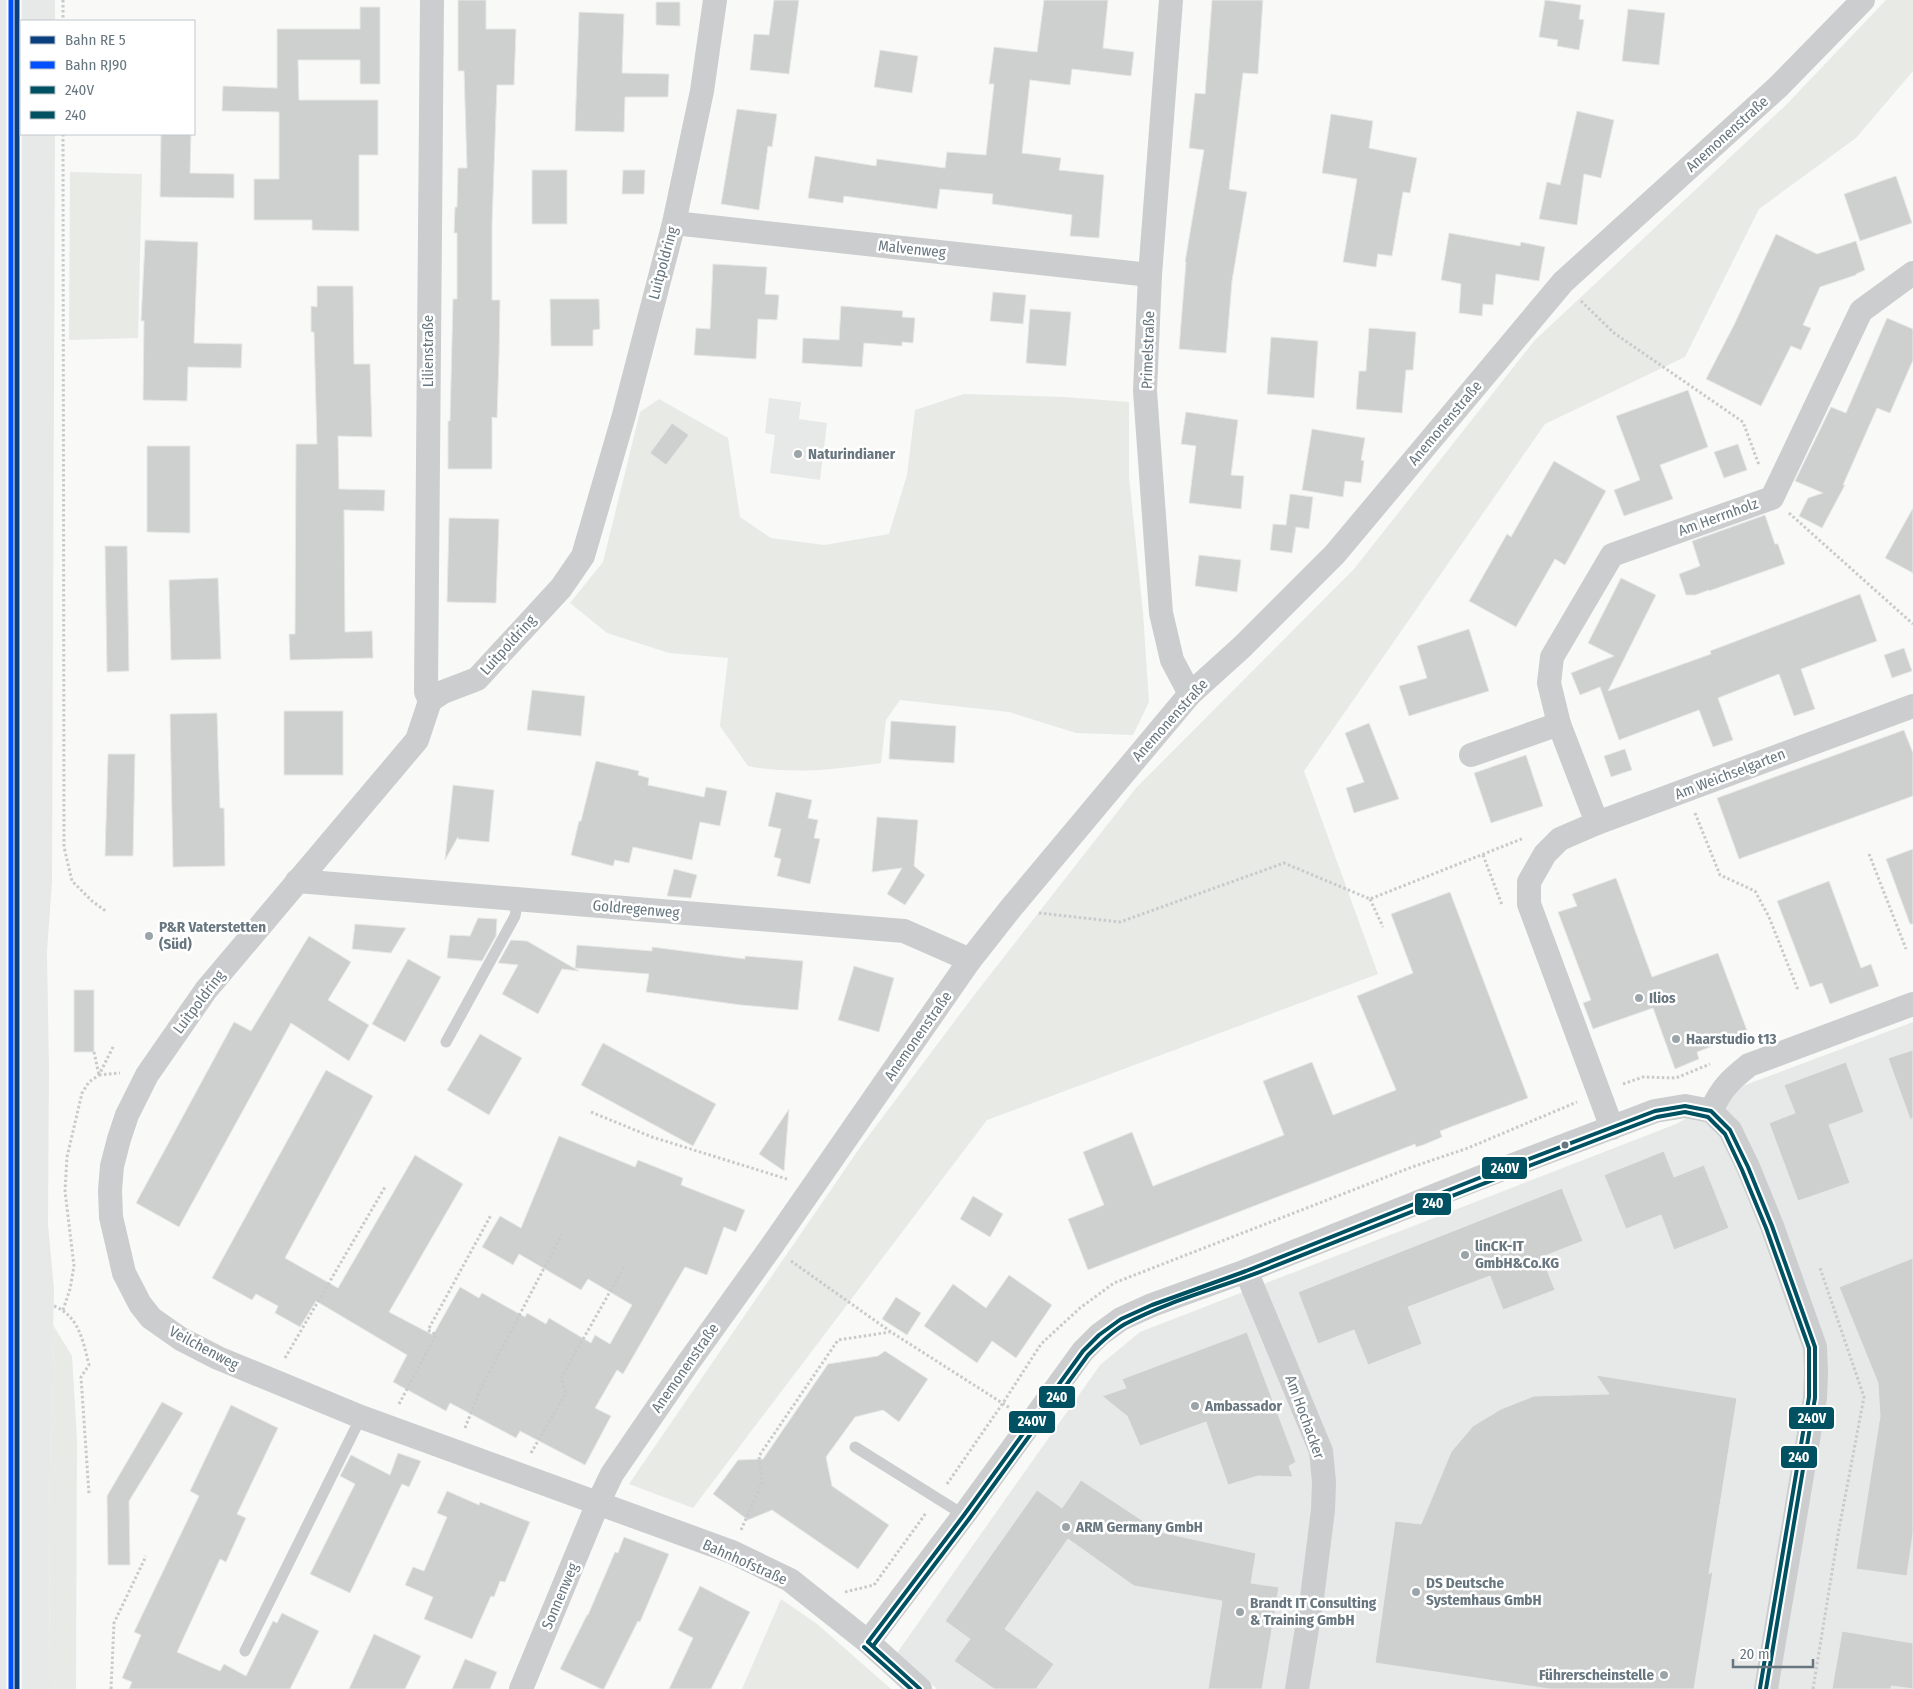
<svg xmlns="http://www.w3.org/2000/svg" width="1913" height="1689" viewBox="0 0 1913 1689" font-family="'Fira Sans Condensed',sans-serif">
<rect width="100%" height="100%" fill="#f9f9f8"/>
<g fill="#e7e9e8">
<polygon points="0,0 55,0 55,21 21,21 21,134 55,134 52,881 47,952 49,1068 48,1225 54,1289 49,1514 50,1689 0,1689"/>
<polygon points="769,398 801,402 799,419 827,423 820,480 770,473 775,435 765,433"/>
<polygon points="1913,1022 1913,1689 937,1689 897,1653 1100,1365 1140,1332 1676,1124 1745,1085"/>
</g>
<g fill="#e8eae6">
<polygon points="1886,0 1913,0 1913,71 1856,138 1759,209 1685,357 1545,424 1304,771 1378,974 987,1120 693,1508 629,1484 861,1146 975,994 1136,788 1354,569 1534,341 1786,105"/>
<polygon points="70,172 142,174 138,338 69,340"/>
<path d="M 964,394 L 1064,397 L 1129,402 L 1129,476 L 1143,613 L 1149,702 L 1133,735 L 1076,733 L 1009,712 L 900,700 L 886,720 L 881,763 C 837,769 792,775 748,766 L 720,726 L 728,658 L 669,653 L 607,633 L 570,603 L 603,562 L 640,412 L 659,399 L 728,438 L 740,517 L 771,538 L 824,545 L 889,534 L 907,475 L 915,410 Z"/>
<polygon points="53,1325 72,1356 77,1440 76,1689 50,1689 49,1514"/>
<polygon points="781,1599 817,1624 891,1689 742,1689"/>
</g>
<g fill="#ced0d0" stroke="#e8e8e8">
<polygon points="458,0 486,0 486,29 516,29 514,85 497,85 492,224 492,300 500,300 499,357 497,418 492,417 492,469 448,469 448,421 450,421 453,299 457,299 457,233 454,233 455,207 457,207 458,168 467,168 464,71 458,71"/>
<polygon points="774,0 799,0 789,74 750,70 754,34 769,35"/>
<polygon points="1044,0 1108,0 1103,48 1134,52 1131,76 1072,69 1070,85 1030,80 1022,153 1061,158 1059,170 1104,175 1099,238 1070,236 1072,215 992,204 993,194 940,189 937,209 844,196 843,203 808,198 815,156 876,166 877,159 945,168 947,152 986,155 994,84 989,84 994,47 1037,52"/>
<polygon points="1212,0 1263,0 1258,74 1243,73 1229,189 1247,192 1232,281 1226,353 1179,349 1186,262 1185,262 1204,150 1189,148 1195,93 1205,94"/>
<polygon points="1545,0 1581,5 1579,19 1584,20 1579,50 1557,46 1558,40 1539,37"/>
<polygon points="656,2 680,2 680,26 656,25"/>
<polygon points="360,7 380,7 380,84 360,84 360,60 298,60 299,100 378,100 378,155 359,155 359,231 312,230 312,220 254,220 254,179 279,179 279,112 222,111 223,86 277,88 277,29 360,29"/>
<polygon points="1628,9 1665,13 1659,65 1622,61"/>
<polygon points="579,12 624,14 622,73 669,74 668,97 625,97 624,132 575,131"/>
<polygon points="880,50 918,56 912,93 874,87"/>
<polygon points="737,109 777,114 772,147 768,146 759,210 721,204"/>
<polygon points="1577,111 1614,120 1601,178 1584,174 1577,225 1539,219 1547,182 1560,185"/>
<polygon points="1331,114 1373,121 1369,148 1417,158 1410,193 1403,192 1392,256 1378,254 1376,267 1343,262 1357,179 1322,173"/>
<polygon points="161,134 191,134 190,173 234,174 234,198 160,197"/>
<rect x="532" y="170" width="35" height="54"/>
<polygon points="623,170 645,170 644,194 622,194"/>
<polygon points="1896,176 1912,223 1860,241 1844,194"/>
<polygon points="1449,233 1520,246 1521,242 1545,247 1539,281 1496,274 1493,305 1483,304 1482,316 1459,313 1461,284 1441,280"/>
<polygon points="1776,234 1817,254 1856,241 1865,270 1856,274 1856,275 1820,287 1803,325 1811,328 1801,350 1791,346 1761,406 1706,379 1734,325"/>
<polygon points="145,240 198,242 194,343 242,344 241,368 188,367 187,401 143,400 144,321 141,321"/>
<polygon points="713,264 767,267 765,294 779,295 777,320 758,319 756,359 694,355 696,328 710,329"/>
<polygon points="317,286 353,286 354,364 370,364 372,437 338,436 339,489 385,490 384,511 344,510 345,632 372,631 373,658 290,660 289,634 295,634 296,444 317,444 314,332 311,332 311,306 317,307"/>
<polygon points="993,292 1026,295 1023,324 990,321"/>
<polygon points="550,299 599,299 600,329 593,330 593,346 551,346"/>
<polygon points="841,306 903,311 902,317 915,318 913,343 902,342 902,346 864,343 862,367 802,363 803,338 839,340"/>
<polygon points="1030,309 1071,312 1066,366 1026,363"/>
<polygon points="1887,318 1913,329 1913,360 1890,413 1877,408 1843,485 1845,485 1822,528 1799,516 1808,498 1823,493 1795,481 1831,407 1846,413"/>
<polygon points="1369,328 1416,332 1413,370 1406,370 1402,413 1356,409 1359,371 1366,371"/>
<polygon points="1271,337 1318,341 1314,398 1267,394"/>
<polygon points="1688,390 1708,447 1660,465 1673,499 1624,516 1614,490 1640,480 1616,416"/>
<polygon points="1186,412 1238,420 1231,475 1244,476 1241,509 1189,503 1196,446 1181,444"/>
<polygon points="672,423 689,435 666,465 650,453"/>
<polygon points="1312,429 1365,438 1361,460 1364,461 1361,483 1345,481 1343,497 1302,490"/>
<polygon points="1738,444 1747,470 1724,478 1714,452"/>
<polygon points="147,446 190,446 190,533 147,532"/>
<polygon points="1554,461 1606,491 1565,565 1555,559 1516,627 1469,601 1507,534 1511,537"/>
<polygon points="1290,494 1313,497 1309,529 1296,527 1292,553 1270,550 1273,524 1286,525"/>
<polygon points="1913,508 1913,573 1885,558"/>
<polygon points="1765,515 1775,544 1778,544 1785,564 1709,591 1709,590 1695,595 1686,595 1679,574 1700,566 1692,541"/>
<polygon points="449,518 499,519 496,603 447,602"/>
<polygon points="105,546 127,546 129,671 107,672"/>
<polygon points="1199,555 1241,560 1237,592 1195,586"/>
<polygon points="218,578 221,659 171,660 169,580"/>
<polygon points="1621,578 1656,595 1608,691 1711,654 1710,651 1860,594 1877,641 1801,669 1815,709 1794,716 1779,674 1718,698 1733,740 1713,747 1699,710 1619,740 1600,687 1580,695 1571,673 1614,656 1588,643"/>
<polygon points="1469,629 1489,691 1409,716 1399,686 1427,678 1417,646"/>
<polygon points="1904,648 1912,671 1892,678 1884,655"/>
<polygon points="532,690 585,696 581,736 527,730"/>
<rect x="284" y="711" width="59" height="64"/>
<polygon points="217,713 220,808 224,808 225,866 173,867 170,714"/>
<polygon points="891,721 956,726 954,763 889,759"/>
<polygon points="1369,723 1399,799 1354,813 1346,788 1364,782 1345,733"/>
<polygon points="1904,730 1913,753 1913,796 1739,859 1717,798"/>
<polygon points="1625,749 1632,770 1611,777 1604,756"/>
<polygon points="108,754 135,754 133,856 105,856"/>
<polygon points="1526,755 1543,806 1491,823 1474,773"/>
<polygon points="596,761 639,771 638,775 649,778 648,785 704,797 706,787 727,791 720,826 700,822 692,860 633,847 629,863 615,860 613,866 571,855 579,821 581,821"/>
<polygon points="453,785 494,790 489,842 458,839 458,837 445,860"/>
<polygon points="776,792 812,800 808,818 818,820 814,838 820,839 810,884 777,876 781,859 774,857 781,829 768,826"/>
<polygon points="877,817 918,820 914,866 925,875 905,905 887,894 902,868 872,872"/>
<polygon points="1913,849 1913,924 1910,924 1886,859"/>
<polygon points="674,869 697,875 691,898 667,896"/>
<polygon points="1616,878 1652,977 1718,953 1748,1033 1697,1052 1699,1059 1675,1069 1653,1008 1593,1029 1583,1003 1591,1000 1558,912 1577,906 1572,894"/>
<polygon points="1829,881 1861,968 1871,964 1879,986 1830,1004 1822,983 1810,987 1777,901"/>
<polygon points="1450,892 1528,1098 1440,1131 1442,1137 1423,1145 1416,1147 1415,1144 1088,1270 1068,1219 1104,1205 1083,1152 1132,1132 1153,1186 1284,1135 1263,1081 1312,1062 1333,1115 1396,1090 1357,996 1413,973 1391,914"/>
<polygon points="478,918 497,919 496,936 482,961 447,958 450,935 470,936"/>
<polygon points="355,924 368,925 406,928 391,953 352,949"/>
<polygon points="309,936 351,962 328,1000 369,1025 349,1061 291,1023 179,1227 136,1203 234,1022 251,1031"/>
<polygon points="511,940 527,941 579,971 562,969 538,1014 502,994 518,965 498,963"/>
<polygon points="577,945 652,951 652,947 745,959 745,956 803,961 798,1010 741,1005 646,992 649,974 575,968"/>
<polygon points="408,959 441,977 405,1042 372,1024"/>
<polygon points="854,966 894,978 879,1032 838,1020"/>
<rect x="74" y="990" width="20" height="62"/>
<polygon points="480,1034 522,1058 489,1115 447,1090"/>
<polygon points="603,1043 716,1104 693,1146 581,1085"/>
<polygon points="1913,1050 1913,1119 1910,1119 1888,1058"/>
<polygon points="1846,1062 1864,1112 1829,1125 1850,1183 1798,1201 1769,1123 1795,1113 1784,1085"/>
<polygon points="326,1070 373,1096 285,1258 338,1288 415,1155 463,1184 389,1312 433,1335 460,1287 479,1298 482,1293 525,1317 527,1313 546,1324 549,1318 591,1343 595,1335 610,1344 632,1305 588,1279 581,1290 519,1254 513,1265 482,1247 500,1216 521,1228 559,1136 635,1167 638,1160 683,1178 681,1185 745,1210 736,1232 724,1227 707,1275 685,1267 623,1374 617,1370 595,1408 611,1416 585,1465 520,1431 516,1438 450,1403 446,1411 393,1382 407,1355 316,1301 300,1327 275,1313 278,1306 256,1294 252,1300 212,1278"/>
<polygon points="789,1109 784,1171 759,1154"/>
<polygon points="1664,1151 1674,1177 1704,1165 1729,1228 1674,1250 1661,1215 1626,1229 1604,1175"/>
<polygon points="1562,1188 1583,1241 1542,1257 1555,1290 1503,1310 1490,1276 1408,1307 1422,1344 1368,1365 1354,1330 1318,1344 1298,1292"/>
<polygon points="973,1196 1003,1214 990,1237 960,1219"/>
<polygon points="1913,1258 1913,1533 1907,1576 1856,1569 1880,1416 1878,1383 1839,1287"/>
<polygon points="1009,1275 1052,1305 1016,1358 992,1341 977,1363 924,1326 953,1284 986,1308"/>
<polygon points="896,1297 921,1313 907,1335 882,1319"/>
<polygon points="1247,1332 1296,1462 1289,1466 1293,1477 1258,1476 1228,1485 1206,1422 1140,1446 1127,1416 1102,1396 1126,1388 1122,1379"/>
<polygon points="885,1351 928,1379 899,1422 883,1410 855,1417 826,1457 832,1486 889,1525 858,1569 772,1510 748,1520 713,1494 738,1460 763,1459 828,1364 878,1356"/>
<polygon points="1596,1375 1737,1398 1709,1574 1713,1571 1694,1689 1549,1689 1375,1663 1395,1521 1421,1524 1451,1452 1473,1426 1501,1409 1534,1396 1609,1394"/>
<polygon points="162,1402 183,1413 129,1501 130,1565 108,1565 107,1496"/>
<polygon points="231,1405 278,1428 237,1514 246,1518 226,1562 220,1559 177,1652 220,1671 224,1664 246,1676 273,1621 277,1623 282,1613 319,1631 290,1689 129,1689 132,1682 122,1678 141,1635 134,1632 199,1496 190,1491"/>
<polygon points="398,1453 421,1461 409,1487 402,1484 350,1593 310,1574 355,1484 340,1476 351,1455 390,1475"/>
<polygon points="1081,1480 1160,1532 1256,1553 1251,1583 1279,1587 1262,1689 1208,1689 1222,1601 1134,1586 1068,1539 1005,1629 1054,1664 1036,1689 994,1689 954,1661 970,1639 945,1621 989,1558 1037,1490 1062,1508"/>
<polygon points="447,1491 479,1505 480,1502 530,1522 505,1582 500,1581 494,1597 491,1596 472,1639 424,1619 433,1597 405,1585 413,1567 424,1571 447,1517 437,1513"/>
<polygon points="624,1537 669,1554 640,1622 638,1621 604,1689 601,1689 560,1669 587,1615 588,1615 615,1552 618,1553"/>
<polygon points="700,1586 750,1612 711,1689 669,1689 693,1638 678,1630"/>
<polygon points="1842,1631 1913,1643 1913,1689 1891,1686 1891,1689 1832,1689"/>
<polygon points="374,1634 421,1656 405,1689 349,1689"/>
<polygon points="465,1659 497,1672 490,1689 452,1689"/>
</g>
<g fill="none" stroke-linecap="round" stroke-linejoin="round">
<g stroke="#c9cacb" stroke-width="3" stroke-dasharray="2.5 2.5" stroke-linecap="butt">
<polyline points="63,0 63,21"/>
<polyline points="63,134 64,847 72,881 92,901 107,912"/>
<polyline points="1581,301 1614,333 1743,422 1759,465"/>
<polyline points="1789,513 1913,624"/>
<polyline points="1695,813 1720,875 1755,891 1769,917 1798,990"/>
<polyline points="1869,854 1906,949"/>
<polyline points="1483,855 1502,905"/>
<polyline points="1370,899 1383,927"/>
<polyline points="1039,913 1120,922 1284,863 1370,899 1524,838"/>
<polyline points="94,1052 99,1075"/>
<polyline points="99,1075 120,1073"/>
<polyline points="1623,1084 1643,1077 1676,1078 1710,1064"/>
<polyline points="591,1112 652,1137 787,1179"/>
<polyline points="791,1261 891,1332 1010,1408"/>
<path d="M 54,1306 C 79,1316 83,1341 89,1365 L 81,1377 L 89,1494"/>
<polyline points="63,1310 70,1289 74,1266 65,1191 67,1157 82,1093 89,1082 99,1075 114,1045"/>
<polyline points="285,1358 385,1187"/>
<polyline points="399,1404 436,1335 428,1330 491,1215"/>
<polyline points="465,1428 480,1390 562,1234"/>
<polyline points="531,1453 566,1393 561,1378 624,1267"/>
<polyline points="947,1484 1003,1403 1041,1344 1080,1308 1114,1283 1412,1167 1468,1148 1577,1102"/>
<polyline points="741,1530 762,1483 759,1456 838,1340 890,1332"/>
<polyline points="845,1592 874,1585 926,1513"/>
<polyline points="111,1689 114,1623 146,1556"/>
<polyline points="1813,1689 1839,1529 1864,1397 1820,1268"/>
</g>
<g stroke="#cbcdce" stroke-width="11">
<polyline points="446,1042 515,916 518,899"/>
<polyline points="855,1447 964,1515"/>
<polyline points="245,1651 361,1417"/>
</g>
<g stroke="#cbcdce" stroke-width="24">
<polyline points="715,0 702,91 674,223 624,415 583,556 561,588 477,679 443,692 430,701 417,740 206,990 147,1075 127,1115 119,1139 112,1166 110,1190 111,1217 124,1273 140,1304 151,1318 181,1339 218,1358 361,1417 732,1552 790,1580 868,1642 920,1689"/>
<polyline points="1171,0 1150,275 1145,391 1161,613 1172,660 1190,694"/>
<polyline points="674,223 1150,275"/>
<polyline points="430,701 426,692 432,0"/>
<polyline points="1471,755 1559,724"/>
<polyline points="1597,823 1559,724 1549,683 1552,657 1612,555 1772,498 1861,311 1913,273"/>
<polyline points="297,881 904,931 970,960"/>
<path d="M 1711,1111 C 1721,1089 1730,1080 1749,1065 L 1913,1004"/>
<polyline points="1612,1128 1529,904 1529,882 1545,854 1560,839 1597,823 1913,706"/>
<polyline points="1246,1271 1321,1451 1324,1482 1323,1510 1312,1598 1297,1689"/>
<polyline points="868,1642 964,1515 1083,1351 1099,1335 1121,1319 1152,1305 1246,1271 1479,1178 1655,1111 1685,1106 1711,1111 1730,1130 1748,1167 1772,1226 1815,1347 1816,1372 1815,1398 1766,1689"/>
<polyline points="521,1689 598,1503 612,1474 688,1363 771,1247 970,960 1011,908 1190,694 1242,647 1335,554 1563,282 1778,87 1863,0"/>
</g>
<defs>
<g id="bus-1">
<polyline points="868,1642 964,1515 1083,1351 1099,1335 1121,1319 1152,1305 1246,1271 1479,1178 1655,1111 1685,1106 1711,1111 1730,1130 1748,1167 1772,1226 1815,1347 1815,1398 1766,1689"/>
<polyline points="868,1642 920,1689"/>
</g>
<g id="bus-2">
<path d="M 873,1646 L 969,1519 L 1088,1355 C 1099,1344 1111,1332 1125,1324 C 1170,1300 1223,1287 1270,1268 C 1398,1217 1527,1166 1657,1117 L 1685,1112 L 1708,1117 L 1725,1134 L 1742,1170 L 1766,1228 L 1809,1348 L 1809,1397 L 1760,1688"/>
<polyline points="864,1647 911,1689"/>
</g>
</defs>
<use href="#bus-1" stroke="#fff" stroke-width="8"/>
<use href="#bus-2" stroke="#fff" stroke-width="8"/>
<use href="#bus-1" stroke="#005262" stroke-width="4"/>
<use href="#bus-2" stroke="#005262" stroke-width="4"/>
<defs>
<polyline id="rail-1" points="17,0 17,1689"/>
<polyline id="rail-2" points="11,0 11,1689"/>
</defs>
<use href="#rail-1" stroke="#fff" stroke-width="9"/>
<use href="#rail-2" stroke="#fff" stroke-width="9"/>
<use href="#rail-1" stroke="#093f7f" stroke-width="5"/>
<use href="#rail-2" stroke="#0050ff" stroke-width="5"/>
</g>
<g fill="#9aa4a9" stroke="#fff" stroke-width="2">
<circle cx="798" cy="454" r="5"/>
<circle cx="149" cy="936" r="5"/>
<circle cx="1639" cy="998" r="5"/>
<circle cx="1676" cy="1039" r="5"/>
<circle cx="1465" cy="1255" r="5"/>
<circle cx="1195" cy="1406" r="5"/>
<circle cx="1066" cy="1527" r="5"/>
<circle cx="1416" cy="1592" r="5"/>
<circle cx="1240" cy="1612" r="5"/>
<circle cx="1664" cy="1675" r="5"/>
</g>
<circle fill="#67767f" stroke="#fff" stroke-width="2" cx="1565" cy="1145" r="4.5"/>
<g text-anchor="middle" stroke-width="5" stroke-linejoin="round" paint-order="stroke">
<g font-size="15" fill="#67767f" stroke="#fff">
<text transform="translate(1727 134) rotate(-42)" y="5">Anemonenstraße</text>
<text transform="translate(912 249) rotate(6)" y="5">Malvenweg</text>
<text transform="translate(663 263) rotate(-75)" y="5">Luitpoldring</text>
<text transform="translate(1148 350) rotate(-88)" y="5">Primelstraße</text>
<text transform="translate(428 351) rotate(-90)" y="5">Lilienstraße</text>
<text transform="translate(1445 423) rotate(-50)" y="5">Anemonenstraße</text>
<text transform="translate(1718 517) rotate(-20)" y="5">Am Herrnholz</text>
<text transform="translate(508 645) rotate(-48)" y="5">Luitpoldring</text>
<text transform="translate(1170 720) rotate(-48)" y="5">Anemonenstraße</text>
<text transform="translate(1730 774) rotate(-21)" y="5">Am Weichselgarten</text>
<text transform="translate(636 909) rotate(5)" y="5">Goldregenweg</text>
<text transform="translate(199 1002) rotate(-53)" y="5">Luitpoldring</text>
<text transform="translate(918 1036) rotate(-55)" y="5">Anemonenstraße</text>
<text transform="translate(204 1348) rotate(28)" y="5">Veilchenweg</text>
<text transform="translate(685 1368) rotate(-55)" y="5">Anemonenstraße</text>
<text transform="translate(1305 1417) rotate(70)" y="5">Am Hochacker</text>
<text transform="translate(745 1562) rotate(24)" y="5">Bahnhofstraße</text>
<text transform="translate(560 1596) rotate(-67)" y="5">Sonnenweg</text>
</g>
<g font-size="15" font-weight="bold" fill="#67767f" stroke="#fff" text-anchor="start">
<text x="808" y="459">Naturindianer</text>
<text x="159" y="932">P&amp;R Vaterstetten<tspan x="159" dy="17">(Süd)</tspan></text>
<text x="1649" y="1003">Ilios</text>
<text x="1686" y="1044">Haarstudio t13</text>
<text x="1475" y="1251">linCK-IT<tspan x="1475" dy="17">GmbH&amp;Co.KG</tspan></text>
<text x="1205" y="1411">Ambassador</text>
<text x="1076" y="1532">ARM Germany GmbH</text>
<text x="1426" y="1588">DS Deutsche<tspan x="1426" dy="17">Systemhaus GmbH</tspan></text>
<text x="1250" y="1608">Brandt IT Consulting<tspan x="1250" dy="17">&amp; Training GmbH</tspan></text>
<text x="1654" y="1680" text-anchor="end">Führerscheinstelle</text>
</g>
</g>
<g stroke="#fff" stroke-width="2">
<rect x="1481" y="1156" width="47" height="24" rx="5" fill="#005262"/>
<rect x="1414" y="1192" width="38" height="24" rx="5" fill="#005262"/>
<rect x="1038" y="1385" width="38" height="24" rx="5" fill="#005262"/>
<rect x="1788" y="1406" width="47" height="24" rx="5" fill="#005262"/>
<rect x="1008" y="1410" width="48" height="24" rx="5" fill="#005262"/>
<rect x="1780" y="1445" width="38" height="24" rx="5" fill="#005262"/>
</g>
<g font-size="14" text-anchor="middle" font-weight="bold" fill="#fff">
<text x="1505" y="1173">240V</text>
<text x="1433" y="1208">240</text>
<text x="1057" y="1402">240</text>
<text x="1812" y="1423">240V</text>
<text x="1032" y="1426">240V</text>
<text x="1799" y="1462">240</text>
</g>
<rect x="20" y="20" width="175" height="115" fill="#ffffff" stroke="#c2c8cc"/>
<rect x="30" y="36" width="25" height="8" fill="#093f7f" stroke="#c2c8cc"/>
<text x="65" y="45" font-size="15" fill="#67767f">Bahn RE 5</text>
<rect x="30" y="61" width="25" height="8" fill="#0050ff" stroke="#c2c8cc"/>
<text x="65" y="70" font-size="15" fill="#67767f">Bahn RJ90</text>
<rect x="30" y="86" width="25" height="8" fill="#005262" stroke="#c2c8cc"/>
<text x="65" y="95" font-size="15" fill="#67767f">240V</text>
<rect x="30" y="111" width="25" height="8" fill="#005262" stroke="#c2c8cc"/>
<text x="65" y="120" font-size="15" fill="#67767f">240</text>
<path d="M1733 1659v8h80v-8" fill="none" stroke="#67767f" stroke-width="2.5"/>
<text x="1740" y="1659" font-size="15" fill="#67767f" stroke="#ffffff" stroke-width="4" paint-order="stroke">20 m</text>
</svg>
